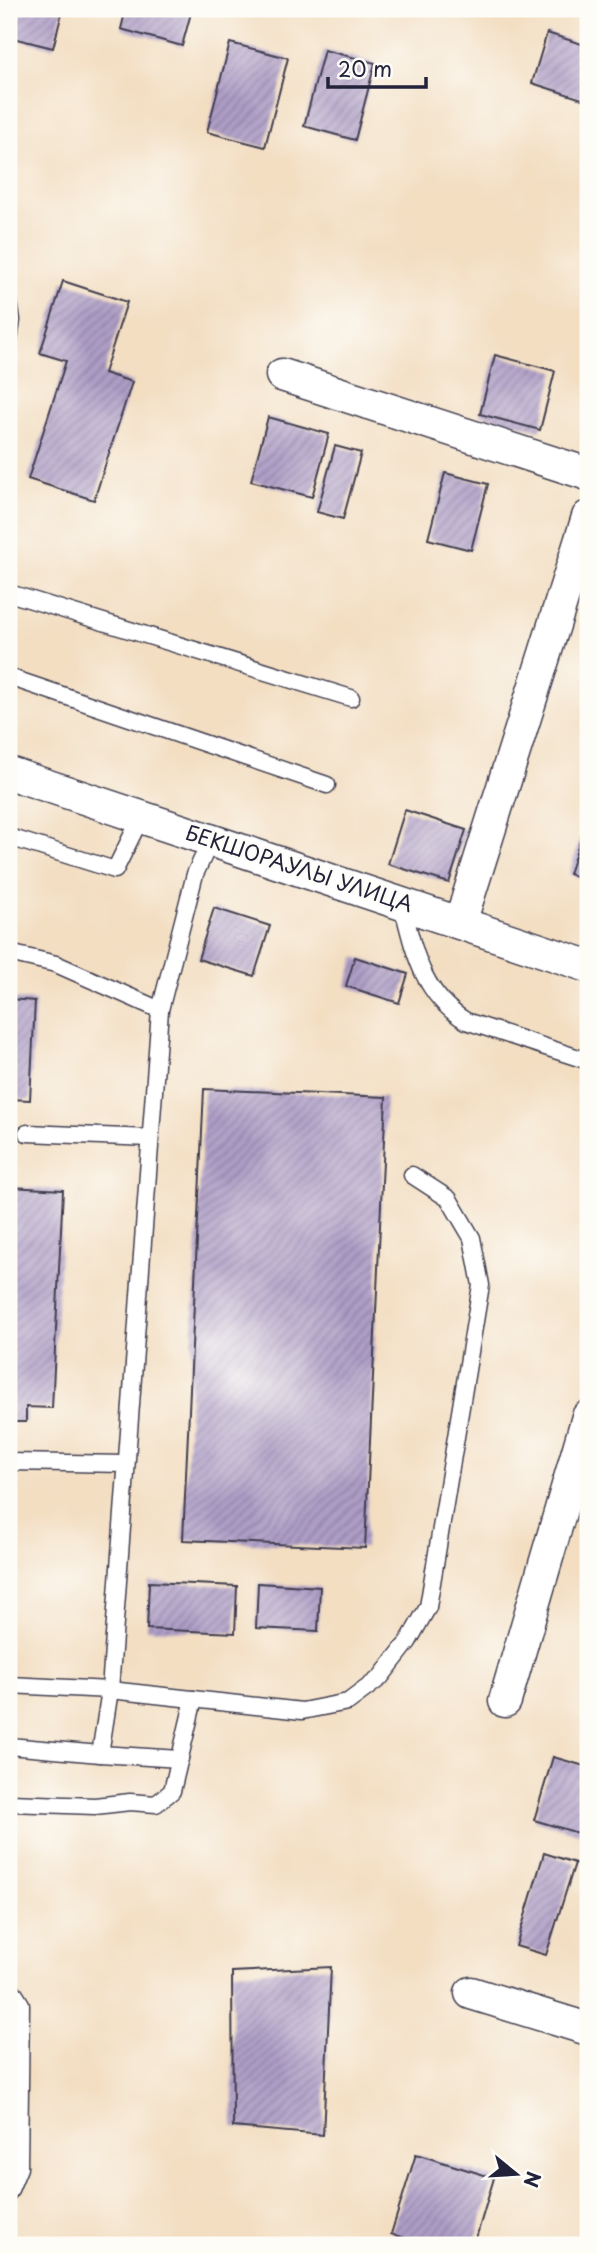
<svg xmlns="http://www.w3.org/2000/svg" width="597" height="2254" viewBox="0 0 597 2254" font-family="'Playpen Sans',sans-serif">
<defs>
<pattern id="building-hatch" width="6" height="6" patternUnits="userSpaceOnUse" patternTransform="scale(1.75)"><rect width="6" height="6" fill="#ae9dc6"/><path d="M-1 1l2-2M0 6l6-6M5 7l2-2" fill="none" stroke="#8d80a2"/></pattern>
</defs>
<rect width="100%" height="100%" fill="#fdfcf7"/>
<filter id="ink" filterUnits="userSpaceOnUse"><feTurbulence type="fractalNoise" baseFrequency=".0143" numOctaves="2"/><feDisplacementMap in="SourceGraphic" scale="14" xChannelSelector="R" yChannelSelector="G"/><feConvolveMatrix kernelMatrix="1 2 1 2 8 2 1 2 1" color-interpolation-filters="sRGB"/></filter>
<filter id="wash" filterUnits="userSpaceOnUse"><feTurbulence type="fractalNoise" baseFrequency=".00686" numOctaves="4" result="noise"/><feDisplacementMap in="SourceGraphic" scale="28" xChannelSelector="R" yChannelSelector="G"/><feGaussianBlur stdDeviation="1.57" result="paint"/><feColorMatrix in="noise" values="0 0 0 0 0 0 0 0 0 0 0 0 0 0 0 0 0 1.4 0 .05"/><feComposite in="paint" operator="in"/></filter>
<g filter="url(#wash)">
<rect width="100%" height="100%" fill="#f3dec2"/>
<g id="blocks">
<g fill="url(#building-hatch)">
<polygon points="17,9 63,9 53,48 9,37"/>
<polygon points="126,9 192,9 182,46 121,29"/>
<polygon points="547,33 588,46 588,101 532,83"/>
<polygon points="230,43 288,58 265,147 207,132"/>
<polygon points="324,50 375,63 355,140 304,126"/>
<polygon points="63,281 127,302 104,373 132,382 94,500 28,479 66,361 40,353"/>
<polygon points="495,355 555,371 540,430 480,414"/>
<polygon points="268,417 329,434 312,497 251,481"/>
<polygon points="335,446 361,453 343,519 317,512"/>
<polygon points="445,473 488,484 471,550 428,539"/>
<polygon points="405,810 466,830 449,883 388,864"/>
<polygon points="588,815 588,880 569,874"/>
<polygon points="214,908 270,926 254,976 198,959"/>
<polygon points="355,957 408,974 399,1003 346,986"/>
<polygon points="9,999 35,1001 30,1100 9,1099"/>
<polygon points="204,1089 386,1097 365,1548 183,1540"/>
<polygon points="9,1187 63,1190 52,1408 26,1407 26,1422 9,1422"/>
<polygon points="149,1582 237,1586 235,1633 147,1629"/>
<polygon points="258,1583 320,1587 318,1631 256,1628"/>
<polygon points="553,1757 588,1767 588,1836 534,1820"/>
<polygon points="544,1853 575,1863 546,1955 516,1946"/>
<polygon points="331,1967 323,2135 233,2127 232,1972"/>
<polygon points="416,2154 494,2178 474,2245 429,2245 391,2234"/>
</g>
</g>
</g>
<g filter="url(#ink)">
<use href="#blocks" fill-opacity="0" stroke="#413e4f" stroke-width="2"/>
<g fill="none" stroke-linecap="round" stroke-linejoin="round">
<defs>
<g id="service">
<polyline points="9,302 12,320 9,340"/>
<polyline points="9,593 351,698"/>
<polyline points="9,677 327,785"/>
<polyline points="9,837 115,870 141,817"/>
<path d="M 402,904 C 414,951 422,994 466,1021 L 588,1061"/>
<polyline points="9,953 56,964 160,1010"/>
<polyline points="27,1133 150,1138"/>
<polyline points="9,1462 126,1464"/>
<polyline points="9,1685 110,1690 302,1711 348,1702 380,1678 408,1642 428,1607 481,1285 472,1238 449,1199 412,1175"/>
<polyline points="9,1746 100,1754 110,1690 160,1010 195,874 211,840"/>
<polyline points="100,1754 180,1759"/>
<polyline points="9,1803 95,1806 130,1802 156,1804 172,1791 194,1699"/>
<polyline points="9,1985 21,2004 19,2168 9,2192"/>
</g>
<g id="minor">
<polyline points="282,375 588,474"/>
<polyline points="9,773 588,966"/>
<polyline points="460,923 588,517"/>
<polyline points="505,1701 588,1417"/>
<polyline points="471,1993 588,2029"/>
</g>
</defs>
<use href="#service" stroke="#413e4f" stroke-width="19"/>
<use href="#minor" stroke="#413e4f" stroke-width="35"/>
<use href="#service" stroke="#fff" stroke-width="16"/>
<use href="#minor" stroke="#fff" stroke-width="32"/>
</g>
</g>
<g text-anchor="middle" stroke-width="5" stroke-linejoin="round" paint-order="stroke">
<g font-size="21" fill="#22223b" stroke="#fdfcf7">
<text transform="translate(299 869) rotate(18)" y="7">БЕКШОРАУЛЫ УЛИЦА</text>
</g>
</g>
<rect width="597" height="2254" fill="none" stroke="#fdfcf7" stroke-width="35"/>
<g transform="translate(516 2174) rotate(108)" stroke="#fdfcf7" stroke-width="5" paint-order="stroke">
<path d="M0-5L12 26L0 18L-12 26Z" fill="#22223b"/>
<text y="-10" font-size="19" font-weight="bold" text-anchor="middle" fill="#22223b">N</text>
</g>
<path d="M328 77v10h98v-10" fill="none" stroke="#22223b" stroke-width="3.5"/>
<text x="338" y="77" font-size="21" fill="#22223b" stroke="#fdfcf7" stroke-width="5" paint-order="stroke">20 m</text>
</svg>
